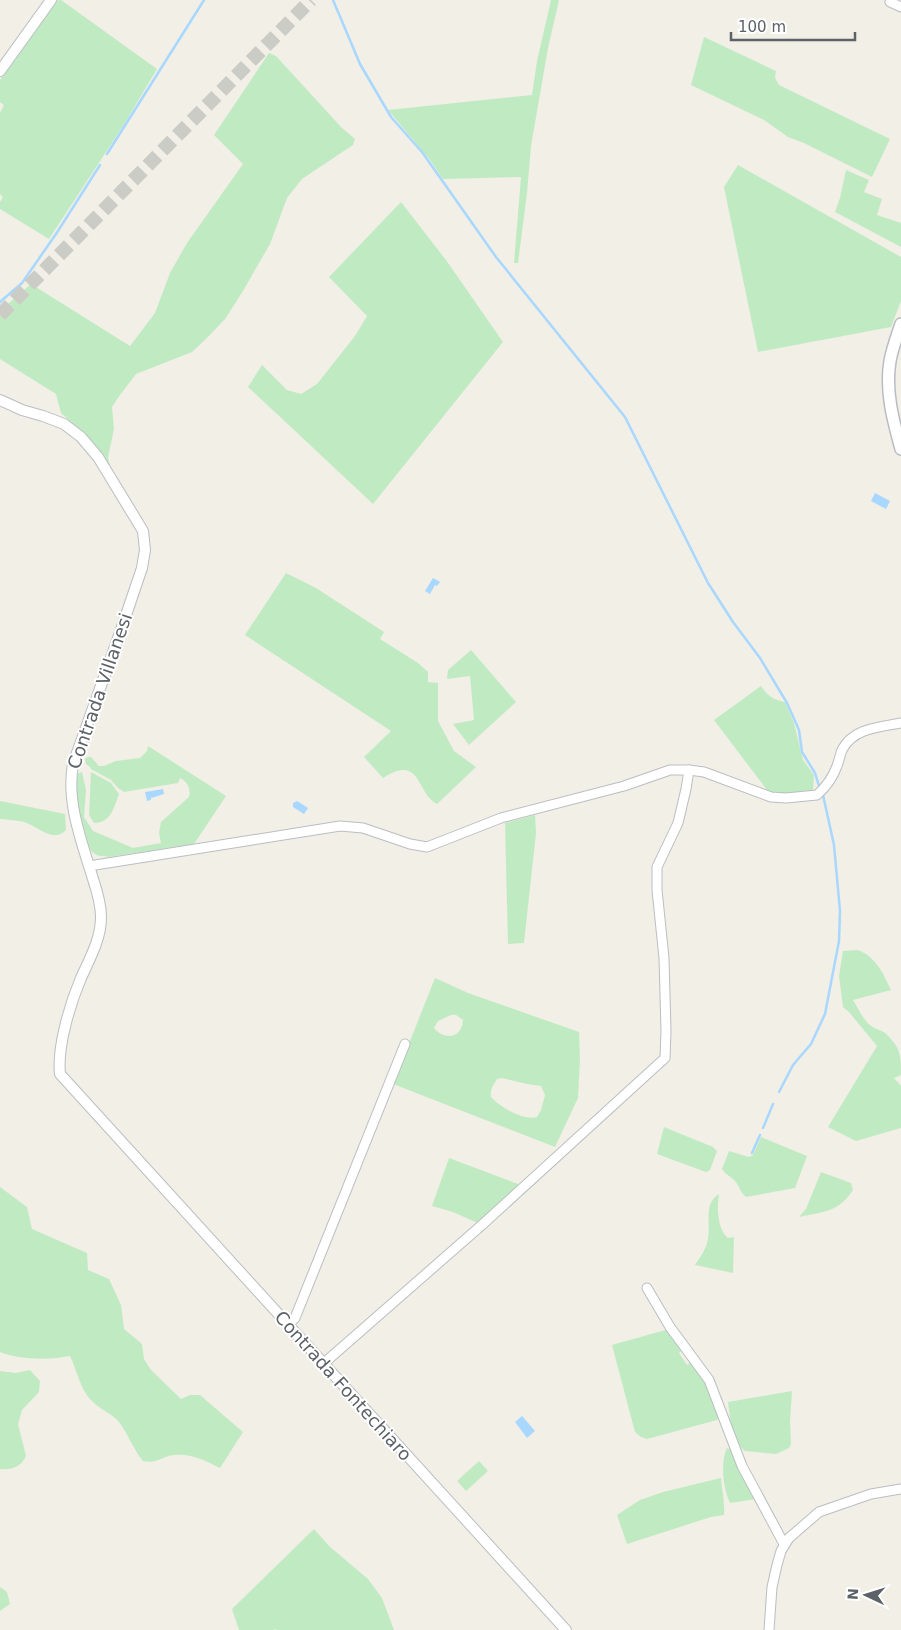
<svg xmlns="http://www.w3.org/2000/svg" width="901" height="1630" viewBox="0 0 901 1630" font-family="'DejaVu Sans',sans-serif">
<rect width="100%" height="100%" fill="#f1efe6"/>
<g fill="#c0ebc2" fill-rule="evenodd">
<polygon points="58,0 61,0 157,69 123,126 49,239 0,209 0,202 3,197 0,194 0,113 4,105 0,102 0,80"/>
<polygon points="551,0 559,0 548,48 531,146 527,193 518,263 514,263 521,177 443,179 430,160 388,110 532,95 537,61"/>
<polygon points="704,37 776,71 775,78 779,85 890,139 872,177 804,143 788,137 764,120 691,85"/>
<polygon points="269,53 276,56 342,128 355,139 353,145 302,179 287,198 270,244 243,291 225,319 206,339 192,352 136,374 120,395 112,407 114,429 108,457 112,476 99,449 91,440 61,413 56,394 0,359 0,311 31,284 130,346 155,313 170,273 187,243 243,164 214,135"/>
<polygon points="738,165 901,257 901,301 891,327 758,352 724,187"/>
<polygon points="846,170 869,180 864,192 882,199 877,215 901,223 901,247 835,212 840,198"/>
<polygon points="401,202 446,260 503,342 373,504 248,387 262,365 287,390 301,394 317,384 355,336 367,316 329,277"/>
<path d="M 286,573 L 316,588 L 384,632 L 380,639 L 418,663 L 428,672 L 428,682 L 438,683 L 438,721 L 454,751 L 476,767 L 437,804 C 416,794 422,753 383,778 L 364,757 L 391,731 L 245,635 Z"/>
<polygon points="471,650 516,702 469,745 453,724 474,720 470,676 447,679 448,670"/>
<path d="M 761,686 C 767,695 773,700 785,702 L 794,723 L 803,760 L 814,775 L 813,790 L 807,795 L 770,794 L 714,720 Z"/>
<path d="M 148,746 L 226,796 L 194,844 L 109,857 C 105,856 101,857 97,855 C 76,845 76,794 76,774 L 82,772 L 86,790 L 84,817 L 93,831 L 133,848 L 161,843 L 159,833 L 161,822 L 189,797 C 191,789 188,782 180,778 L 178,783 L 124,792 L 118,788 L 111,780 L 91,769 L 90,767 L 86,764 L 85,759 L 87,757 L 91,757 L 99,766 L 104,766 L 116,761 L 140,758 L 147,751 Z"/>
<path d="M 91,772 L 111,783 L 119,794 C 114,807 111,823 94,823 L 89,815 Z"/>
<path d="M 0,801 L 65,814 L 66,830 C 53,844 38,826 24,822 C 16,820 8,820 0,819 Z"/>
<polygon points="535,815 536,833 524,943 508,944 505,823"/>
<path d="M 858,950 C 876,957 883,973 891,990 L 853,1000 C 858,1008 863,1020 871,1026 C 875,1029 881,1030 885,1033 C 901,1048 901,1055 901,1075 L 894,1078 L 901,1086 L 901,1128 L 856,1141 L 828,1127 L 877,1046 L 849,1012 L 843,1007 L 839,976 L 843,951 Z"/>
<path d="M 435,978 L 468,993 L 579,1032 L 580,1059 L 578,1098 L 555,1147 L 393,1084 ZM 451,1015 L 456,1015 L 463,1020 C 462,1038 445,1041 434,1028 L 438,1021 ZM 502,1078 L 527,1084 L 541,1086 L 545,1095 L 541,1110 L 537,1117 C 523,1121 500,1107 491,1097 C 490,1090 493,1085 497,1079 Z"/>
<polygon points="664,1127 713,1147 717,1151 710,1170 706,1172 657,1154"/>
<path d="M 761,1137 L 807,1156 L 795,1188 L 746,1197 C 740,1192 739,1185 734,1180 C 730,1176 726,1175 722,1169 L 729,1151 L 749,1157 L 753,1155 Z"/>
<polygon points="449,1158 523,1186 480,1224 453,1212 432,1206"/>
<path d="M 821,1172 L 851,1183 L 853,1190 C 839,1212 823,1212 799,1217 L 806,1209 Z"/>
<path d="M 0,1187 L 27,1207 L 32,1229 L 87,1253 L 88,1270 L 109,1279 L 121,1305 L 124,1329 L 142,1344 L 144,1359 L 151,1370 L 181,1399 L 190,1395 L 200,1395 L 243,1432 L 220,1468 C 206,1461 191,1453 174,1455 C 162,1456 158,1464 143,1461 C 133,1449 129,1435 119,1422 C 112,1413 100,1410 92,1401 C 80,1390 77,1370 70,1356 C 49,1360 20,1360 0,1352 Z"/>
<path d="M 719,1194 C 717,1208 717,1229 728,1238 L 734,1237 L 733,1273 L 695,1265 C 700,1257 707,1248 708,1239 C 711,1223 703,1204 719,1194 Z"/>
<polygon points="669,1329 682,1350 679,1353 687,1365 691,1362 704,1379 720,1416 717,1420 647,1439 641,1437 635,1432 612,1345"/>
<path d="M 30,1370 L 40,1381 L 39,1392 L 22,1410 L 18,1424 L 26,1456 C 21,1467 12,1470 0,1469 L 0,1371 L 16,1373 Z"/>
<polygon points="792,1391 790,1422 791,1444 789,1448 776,1454 745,1451 735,1442 731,1426 728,1402"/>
<path d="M 727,1448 L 733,1450 L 756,1499 L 730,1503 C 723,1488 720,1463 727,1448 Z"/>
<polygon points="479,1461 488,1471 466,1491 457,1481"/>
<path d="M 721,1478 C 722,1491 725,1503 724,1515 L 711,1517 L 627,1544 L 617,1515 L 640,1500 L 663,1492 Z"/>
<polygon points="314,1529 329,1546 368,1579 382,1598 394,1630 277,1630 275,1629 274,1630 239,1630 232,1609"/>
<polygon points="0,1587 7,1592 10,1604 0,1611"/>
</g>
<g fill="#a8d7ff">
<polygon points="875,493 890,501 886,509 871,501"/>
<polygon points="433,578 440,582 437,586 435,585 430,594 425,591"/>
<polygon points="163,789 164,794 151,798 151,800 147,801 145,792"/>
<polygon points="297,801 308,808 304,814 293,807 293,803"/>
<polygon points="522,1416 535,1431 527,1438 515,1422"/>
</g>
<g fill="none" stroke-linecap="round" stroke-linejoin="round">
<g stroke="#a8d7ff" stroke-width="2.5">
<polyline points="333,0 360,64 391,117 422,152 496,257 625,417 708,583 733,622 760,658 787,703 799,730 802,752 815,773 819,786"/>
<polyline points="107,154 204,0"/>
<polyline points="0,302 22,283 56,234 100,165"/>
<polyline points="779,1092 793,1065 811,1044 825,1014 839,941 840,911 834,845 823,795"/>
<polyline points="763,1128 773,1104"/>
<polyline points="752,1153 760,1135"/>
</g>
<polyline stroke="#ccccc6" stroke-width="14" stroke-dasharray="14 7" stroke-linecap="butt" points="0,315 311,0"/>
<defs>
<g id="minor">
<polyline points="890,2 901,7"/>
<path d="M 89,866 L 340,826 L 363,828 L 410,844 L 427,847 L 501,818 L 624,786 L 670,770 L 689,770 L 704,772 L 771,797 L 786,798 L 817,795 C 826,787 833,777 837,766 C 839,761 840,755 842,750 C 853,728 880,727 901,723"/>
<polyline points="647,1288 670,1327 709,1380 742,1466 784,1544"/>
<polyline points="287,1325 295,1318 405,1044"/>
<polyline points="323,1364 483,1224 665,1058 666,1031 664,958 657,890 657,867 678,823 686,789 689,770"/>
<polyline points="769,1630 772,1587 777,1565 781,1551 789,1538 819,1512 871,1494 901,1489"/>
</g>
<g id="tertiary">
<polyline points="0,71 51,0"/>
<path d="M 0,400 L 22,410 L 43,416 L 64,424 L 81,437 L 98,457 L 143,531 L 145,550 L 142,568 L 122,627 L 73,764 C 66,803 82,842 93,879 C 97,891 101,904 101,917 C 101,939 90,958 81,978 C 70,1004 57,1047 60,1074 L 566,1630"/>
</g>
<path id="secondary" d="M 901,324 C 897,336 892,349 890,361 C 885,391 893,420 901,449"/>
</defs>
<use href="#minor" stroke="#babec3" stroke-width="11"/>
<use href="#tertiary" stroke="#babec3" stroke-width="12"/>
<use href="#secondary" stroke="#b9bdc3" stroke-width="14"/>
<use href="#minor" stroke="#fff" stroke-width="9"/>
<use href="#tertiary" stroke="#fff" stroke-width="10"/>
<use href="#secondary" stroke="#fff" stroke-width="11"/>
</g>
<g text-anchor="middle" stroke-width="4" stroke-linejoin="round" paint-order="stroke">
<g font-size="18" fill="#5d6268" stroke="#fff">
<text transform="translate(100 691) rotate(-71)" y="6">Contrada Villanesi</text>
<text transform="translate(343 1386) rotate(48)" y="6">Contrada Fontechiaro</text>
</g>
</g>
<g transform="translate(866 1595) rotate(274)" stroke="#ffffff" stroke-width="4" paint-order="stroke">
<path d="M0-4L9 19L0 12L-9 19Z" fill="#5d6268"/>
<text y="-8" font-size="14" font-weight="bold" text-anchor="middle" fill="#5d6268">N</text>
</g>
<path d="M731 32v8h124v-8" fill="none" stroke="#5d6268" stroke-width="2.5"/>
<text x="738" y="32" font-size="15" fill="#5d6268" stroke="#ffffff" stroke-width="4" paint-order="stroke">100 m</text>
</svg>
